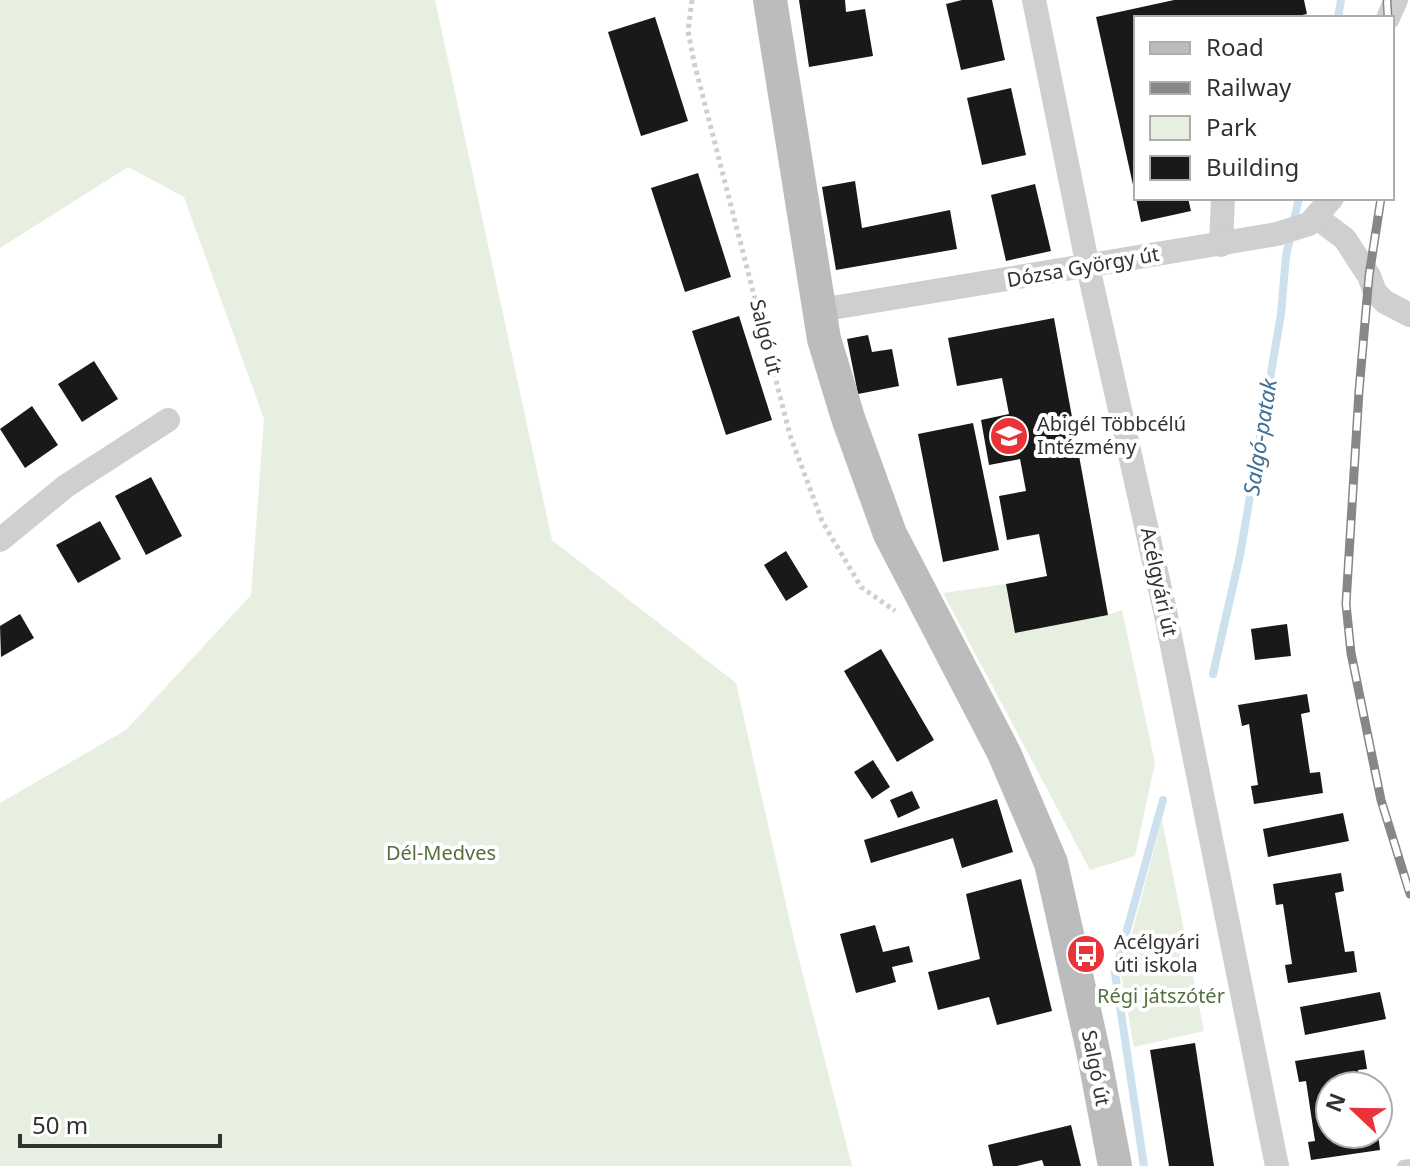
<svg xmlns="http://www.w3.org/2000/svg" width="1410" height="1166" viewBox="0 0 1410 1166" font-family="'Noto Sans',sans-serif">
<rect width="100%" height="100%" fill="#fff"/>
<g fill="#e7efe0">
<polygon points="0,0 435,0 552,540 736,683 795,944 852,1166 0,1166 0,803 126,730 251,595 264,419 184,197 128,167 0,248"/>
<polygon points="1006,584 1015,633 1108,615 1122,610 1155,763 1135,856 1090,870 943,593"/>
<polygon points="1162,820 1204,1031 1134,1047 1121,974"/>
</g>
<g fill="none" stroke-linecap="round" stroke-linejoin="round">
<g stroke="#cde0ee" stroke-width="8">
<polyline points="1338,18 1341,0"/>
<polyline points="1213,674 1240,555 1281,314 1286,256 1299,198"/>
<polyline points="1144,1166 1115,973 1163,800"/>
</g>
</g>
<g fill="#191919">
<polygon points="799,0 845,0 846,12 865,9 873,56 809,67"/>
<polygon points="962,0 992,0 1005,60 961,70 946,4"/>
<polygon points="1174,0 1304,0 1307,14 1288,18 1136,18 1135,194 1096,17"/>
<polygon points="655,17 688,121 641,136 608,32"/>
<polygon points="1011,88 1026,155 982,165 967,98"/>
<polygon points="698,173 731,277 685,292 651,188"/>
<polygon points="855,181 862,228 950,210 957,249 836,270 822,187"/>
<polygon points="1035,184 1051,251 1006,261 991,195"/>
<polygon points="1136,198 1188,198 1191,211 1141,222"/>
<polygon points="739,316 772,420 726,435 692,331"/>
<polygon points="1054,318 1108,615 1015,633 1006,584 1047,576 1039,534 1007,540 999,496 1026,491 1020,459 989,465 981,420 1009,414 1002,378 957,386 948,338"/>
<polygon points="868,335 872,352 892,349 899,386 858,394 847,339"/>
<polygon points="94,361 118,399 82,422 58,384"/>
<polygon points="32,406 58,445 25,468 0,429"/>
<polygon points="973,423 999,550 943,562 918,434"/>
<polygon points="151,477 182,536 146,555 115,496"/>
<polygon points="100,521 121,559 78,583 56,545"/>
<polygon points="786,551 808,587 786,601 764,565"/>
<polygon points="20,614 34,638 1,657 0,626"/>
<polygon points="1287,624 1291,656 1255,660 1251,629"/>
<polygon points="881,649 934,740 897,762 844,671"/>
<polygon points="1307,694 1310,712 1301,714 1310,773 1320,772 1323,793 1254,804 1251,786 1258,785 1249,724 1242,726 1238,705"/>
<polygon points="873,760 890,787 872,799 854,772"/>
<polygon points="912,791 920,808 898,818 890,800"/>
<polygon points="997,799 1013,852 962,868 953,838 871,863 864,840"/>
<polygon points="1343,813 1349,841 1268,857 1263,829"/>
<polygon points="1341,873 1344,891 1335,893 1345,952 1354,951 1357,972 1288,983 1285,965 1292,964 1283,904 1276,905 1273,884"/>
<polygon points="1021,879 1052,1011 997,1025 989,997 938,1010 928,972 980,959 966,894"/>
<polygon points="875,925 883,952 909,946 913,962 892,967 896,982 856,993 840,934"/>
<polygon points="1380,992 1386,1019 1305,1035 1300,1007"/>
<polygon points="1195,1043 1214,1166 1169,1166 1150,1050"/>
<polygon points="1364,1050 1367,1069 1358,1070 1361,1086 1330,1086 1330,1134 1378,1134 1380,1150 1311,1160 1308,1142 1315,1141 1306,1081 1299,1082 1295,1061"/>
<polygon points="1071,1125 1081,1166 1044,1166 1042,1160 1017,1166 993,1166 988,1145"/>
</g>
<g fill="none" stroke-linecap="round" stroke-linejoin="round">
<polyline stroke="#cfcfcf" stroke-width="5" stroke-dasharray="4 4" stroke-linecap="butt" points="692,0 688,31 694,62 790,435 822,521 861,587 895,611"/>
<polyline stroke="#cfcfcf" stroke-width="12" points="1403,1166 1410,1165"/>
<g stroke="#cfcfcf" stroke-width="24">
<polyline points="1034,0 1088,267 1165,611 1277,1166"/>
<polyline points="1388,18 1396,0"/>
<polyline points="1316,217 1345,239 1369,276 1375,292 1385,302 1410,315"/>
<polyline points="1221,245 1223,198"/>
<polyline points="820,310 1277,234 1309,224 1332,198"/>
<polyline points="0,540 66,486 168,420"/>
</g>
<polyline stroke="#bcbcbc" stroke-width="34" points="770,0 824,339 848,418 890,534 1004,753 1051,863 1094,1055 1115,1166"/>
<defs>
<g id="rail">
<polyline points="1387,0 1388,18"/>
<polyline points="1381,198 1369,276 1359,391 1346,604 1351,653 1381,800 1410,894"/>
</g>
</defs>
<use href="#rail" stroke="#878787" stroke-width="9"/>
<use href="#rail" stroke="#fff" stroke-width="6" stroke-dasharray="18" stroke-linecap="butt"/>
</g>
<defs>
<symbol id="school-disc" viewBox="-11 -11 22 22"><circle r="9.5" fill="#ea3338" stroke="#fff"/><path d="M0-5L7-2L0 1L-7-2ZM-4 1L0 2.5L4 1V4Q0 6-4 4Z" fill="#fff"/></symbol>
<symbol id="bus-disc" viewBox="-11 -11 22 22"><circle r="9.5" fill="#ea3338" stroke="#fff"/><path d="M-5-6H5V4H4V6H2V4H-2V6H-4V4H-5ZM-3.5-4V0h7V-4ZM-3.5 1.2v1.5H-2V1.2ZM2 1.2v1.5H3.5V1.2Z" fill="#fff"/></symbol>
</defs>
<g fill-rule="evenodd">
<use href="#school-disc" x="987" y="414" width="44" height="44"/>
<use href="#bus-disc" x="1064" y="932" width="44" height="44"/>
</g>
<g text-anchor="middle" stroke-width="8" stroke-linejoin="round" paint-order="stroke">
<g font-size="20" fill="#323232" stroke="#fff">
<text transform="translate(1083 267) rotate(-10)" y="7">Dózsa György út</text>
<text transform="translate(766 337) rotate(76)" y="7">Salgó út</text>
<text transform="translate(1159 582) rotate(78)" y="7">Acélgyári út</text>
<text transform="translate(1096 1068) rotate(79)" y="7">Salgó út</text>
</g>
<g font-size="20" fill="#323232" stroke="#fff" text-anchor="start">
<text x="1037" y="431">Abigél Többcélú<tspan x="1037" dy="23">Intézmény</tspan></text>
<text x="1114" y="949">Acélgyári<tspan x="1114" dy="23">úti iskola</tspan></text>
</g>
<g font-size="20" fill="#52703d" stroke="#fff">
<text x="441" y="860">Dél-Medves</text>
<text x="1161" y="1003">Régi játszótér</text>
</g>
<g font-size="22" font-style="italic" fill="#3d7097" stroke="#fff">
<text transform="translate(1260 437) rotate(-81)" y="8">Salgó-patak</text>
</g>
</g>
<rect x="1134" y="16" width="260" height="184" fill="#ffffff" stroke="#adadad" stroke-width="2"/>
<rect x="1150" y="42" width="40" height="12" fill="#bcbcbc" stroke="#adadad" stroke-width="2"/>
<text x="1206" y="56" font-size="24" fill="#323232">Road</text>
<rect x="1150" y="82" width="40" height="12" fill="#878787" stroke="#adadad" stroke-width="2"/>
<text x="1206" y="96" font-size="24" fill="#323232">Railway</text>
<rect x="1150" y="116" width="40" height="24" fill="#e7efe0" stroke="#adadad" stroke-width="2"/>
<text x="1206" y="136" font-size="24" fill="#323232">Park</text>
<rect x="1150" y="156" width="40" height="24" fill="#191919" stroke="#adadad" stroke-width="2"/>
<text x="1206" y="176" font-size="24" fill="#323232">Building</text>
<g transform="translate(1354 1110) rotate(292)"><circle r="38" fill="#ffffff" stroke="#adadad" stroke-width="2"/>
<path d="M0-6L14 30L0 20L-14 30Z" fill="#ea3338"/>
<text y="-12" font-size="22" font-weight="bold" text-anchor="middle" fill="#323232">N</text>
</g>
<path d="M20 1134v12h200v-12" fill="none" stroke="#323232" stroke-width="4"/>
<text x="32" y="1134" font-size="24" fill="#323232" stroke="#ffffff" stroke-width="6" paint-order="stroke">50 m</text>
</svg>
